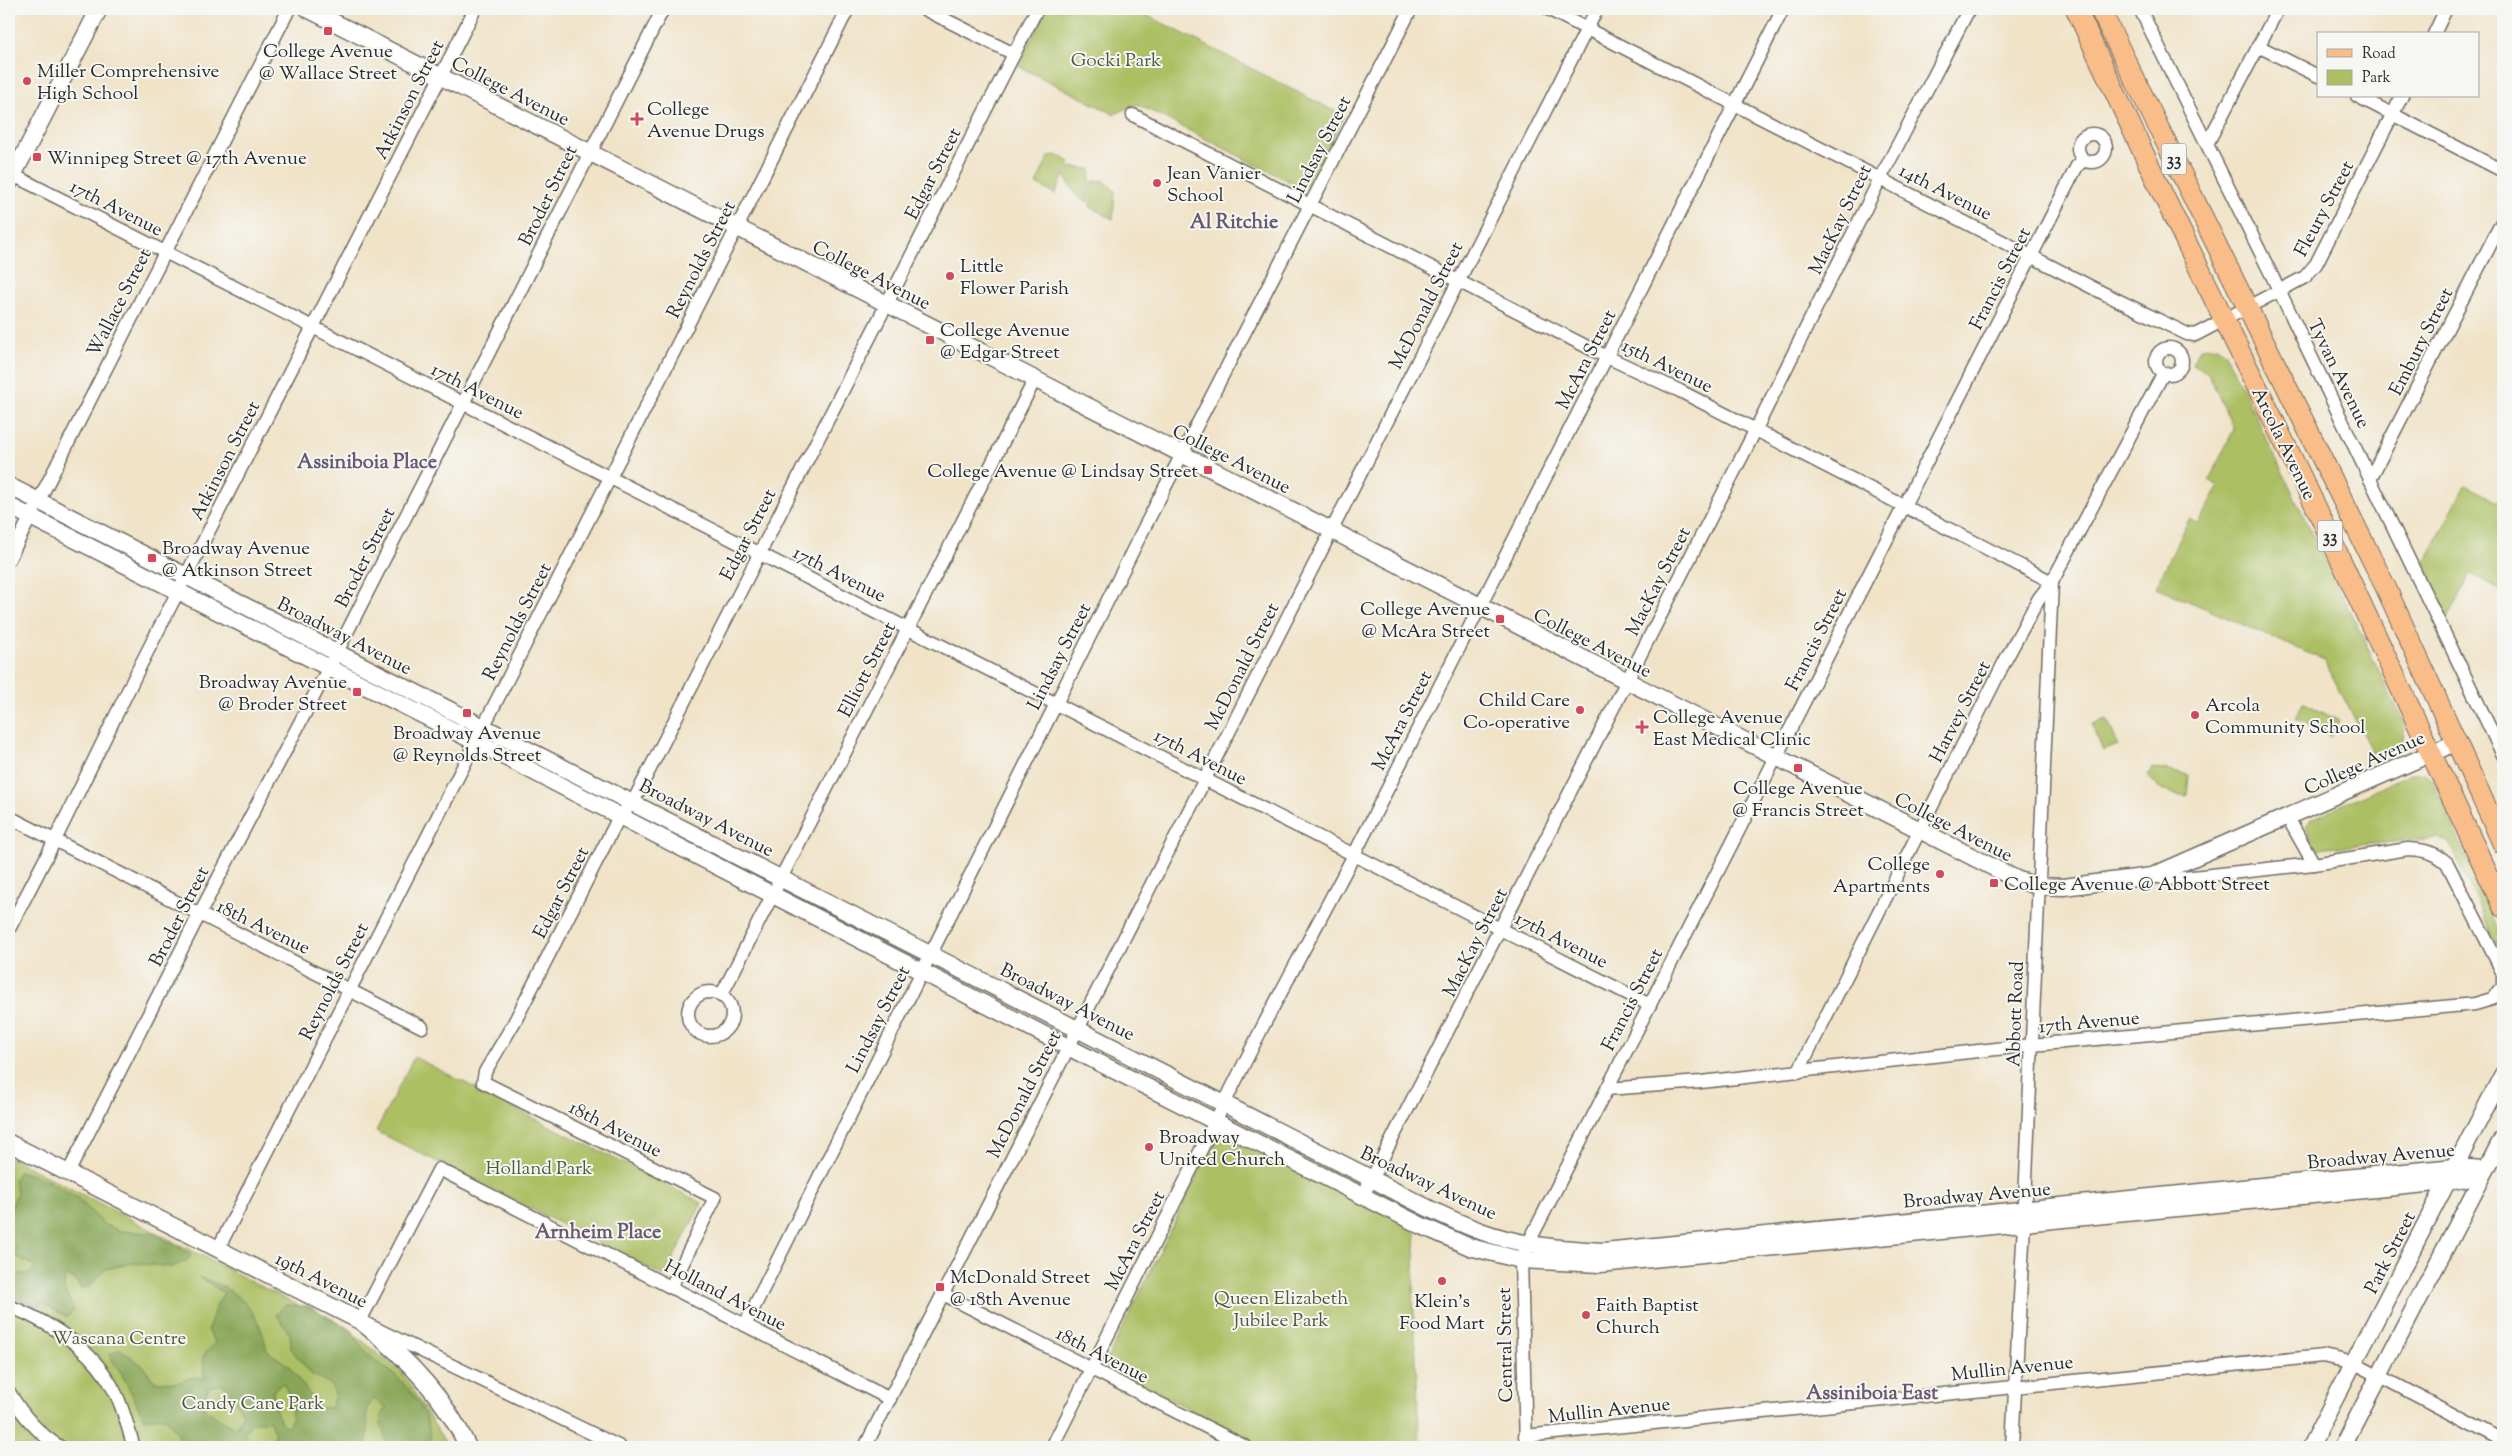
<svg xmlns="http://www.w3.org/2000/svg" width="2512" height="1456" viewBox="0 0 2512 1456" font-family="'Sorts Mill Goudy',serif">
<rect width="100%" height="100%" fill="#f6f6f2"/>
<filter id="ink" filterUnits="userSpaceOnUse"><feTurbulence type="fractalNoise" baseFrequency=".02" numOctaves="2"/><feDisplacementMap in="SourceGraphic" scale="10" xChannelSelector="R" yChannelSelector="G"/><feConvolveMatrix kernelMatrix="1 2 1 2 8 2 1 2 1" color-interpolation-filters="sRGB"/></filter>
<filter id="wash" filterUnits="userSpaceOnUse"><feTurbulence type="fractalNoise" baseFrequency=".0096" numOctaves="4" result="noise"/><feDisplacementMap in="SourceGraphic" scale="20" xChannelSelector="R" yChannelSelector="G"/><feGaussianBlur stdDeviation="1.12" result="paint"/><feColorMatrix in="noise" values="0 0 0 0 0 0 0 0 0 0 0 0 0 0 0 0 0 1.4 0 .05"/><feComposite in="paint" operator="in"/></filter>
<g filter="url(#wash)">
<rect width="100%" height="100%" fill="#f0e3c8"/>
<g fill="#acbf63" stroke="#6c7547">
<polygon points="1047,9 1140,9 1139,11 1344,116 1309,185 1304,187 1298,186 1137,104 1114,114 1018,66"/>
<polygon points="1057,155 1070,162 1055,194 1036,184 1049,156"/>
<polygon points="1070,167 1091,169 1088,202 1077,196 1065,177"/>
<polygon points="1104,180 1115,191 1113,219 1090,207 1092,182"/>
<polygon points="2217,346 2225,353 2405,725 2402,749 2375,758 2324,660 2156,587 2189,519 2199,524 2219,486 2209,480 2234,429 2208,373 2192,364 2200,348"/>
<polygon points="2465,485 2503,504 2503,591 2471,574 2448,617 2423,566"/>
<polygon points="2303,702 2339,721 2331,737 2295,718"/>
<polygon points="2107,719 2118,745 2103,751 2092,724"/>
<path d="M 2152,768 L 2189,775 L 2187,796 C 2169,794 2159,791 2148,775 Z"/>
<polygon points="2424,772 2433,781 2503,941 2503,957 2449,843 2437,838 2317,849 2312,844 2306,826 2311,819 2411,773"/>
<polygon points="414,1057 702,1203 664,1276 376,1131"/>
<polygon points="1221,1127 1416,1229 1413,1293 1420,1447 1265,1447 1104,1366"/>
<polygon points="9,1157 354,1334 402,1373 448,1447 9,1447"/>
</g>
<g fill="#89a659" stroke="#5a6842" fill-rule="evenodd">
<polygon points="19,1171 45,1179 79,1199 105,1225 121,1231 153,1233 191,1254 188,1260 172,1267 133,1263 106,1269 89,1287 80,1288 76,1280 65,1275 64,1288 74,1311 67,1317 41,1302 38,1307 10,1295 9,1281 19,1274 32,1273 35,1267 14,1255 15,1245 9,1242 9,1214 17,1193 14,1180"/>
<path d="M 199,1277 C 239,1290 259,1309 267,1351 L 288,1365 L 319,1407 L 331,1408 L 335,1393 L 329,1383 L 312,1375 L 291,1349 L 290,1334 L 276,1315 L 285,1305 L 309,1306 L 353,1331 C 359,1352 379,1362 395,1375 C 414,1392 434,1422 430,1447 L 387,1447 L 380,1418 L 386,1407 L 373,1399 L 367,1408 L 368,1433 L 366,1447 L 176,1447 L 179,1435 L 165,1417 L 144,1419 L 123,1376 L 109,1355 L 120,1349 L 142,1365 L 154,1381 L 175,1383 L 194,1377 L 204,1379 L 203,1356 L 215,1343 L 208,1330 L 216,1306 L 224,1293 ZM 284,1383 C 289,1397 296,1414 288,1427 C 275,1420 275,1405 273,1392 L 278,1386 ZM 221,1384 L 227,1387 L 243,1414 L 236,1428 L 217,1418 L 202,1406 L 209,1387 ZM 270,1421 L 275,1435 L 267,1446 L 250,1441 L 244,1434 L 251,1423 Z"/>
</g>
</g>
<g filter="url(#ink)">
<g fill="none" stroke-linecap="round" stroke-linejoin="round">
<defs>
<g id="minor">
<polyline points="924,9 1014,54"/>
<polyline points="1548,9 2103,293 2187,334 2195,335 2305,277 2316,264 2402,96"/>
<polyline points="2140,9 2280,292 2503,755"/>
<polyline points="2434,34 2446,9"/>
<polyline points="2258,46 2318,76"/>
<polyline points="2357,96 2503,171"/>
<polyline points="1133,115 1607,357 1680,391 2052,582"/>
<circle cx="2092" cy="148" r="14"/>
<polyline points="2207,144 2278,9"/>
<polyline points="13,175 1650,1005"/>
<circle cx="2169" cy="361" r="13"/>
<polyline points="2370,479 2503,220"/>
<polyline points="9,559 289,9"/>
<polyline points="9,817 422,1027"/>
<polyline points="2288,818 2314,864"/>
<polyline points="9,929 55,840 141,664 475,9"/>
<circle cx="710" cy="1014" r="22"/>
<polyline points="721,996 1035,379"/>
<polyline points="1798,1072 2006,659 2039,598 2052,582 2163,374"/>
<path d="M 1607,1089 L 1701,1082 L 2032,1045 L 2475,1004 L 2492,999 L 2503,987 L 2503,974 L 2496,959 L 2447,863 C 2435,852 2424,850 2408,849 L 2314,864 L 2174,879 L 2152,876"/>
<polyline points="68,1173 199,915 337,652 663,9"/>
<polyline points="1363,1196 1755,431 1880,179 1969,9"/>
<polyline points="218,1249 848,9"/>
<polyline points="671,1287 715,1198 483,1082 485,1072 515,1021 619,817 633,802 1037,9"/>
<polyline points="943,1294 1246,1447"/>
<path d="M 9,1306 C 51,1323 94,1349 115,1392 C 124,1409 128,1429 134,1447"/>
<polyline points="745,1325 1144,528 1411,9"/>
<path d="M 9,1392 C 21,1413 39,1434 60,1447"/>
<polyline points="1525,1436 2323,1356 2355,1363 2503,1441"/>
<polyline points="620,1447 360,1321 439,1169 890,1399"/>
<polyline points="865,1447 1597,9"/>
<polyline points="1052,1447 1263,1026 1354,855 1783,9"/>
<polyline points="1526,1447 1521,1260 1528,1244 2077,166 2084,160"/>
<polyline points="2012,1447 2024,1224 2052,582"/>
</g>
<g id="tertiary">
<polyline points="308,9 2016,879 2037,886 2063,887 2152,876 2457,742"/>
<polyline points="9,183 99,9"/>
<path d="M 9,486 L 1372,1179 C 1408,1198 1445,1218 1483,1232 C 1522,1246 1563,1249 1604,1251 L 2455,1167 L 2484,1169"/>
<polyline points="9,506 476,742 1068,1047 1420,1225 1470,1247 1521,1260 1600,1264 2447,1182 2465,1179 2486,1170"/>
<path d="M 9,1143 L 360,1321 C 404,1355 444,1395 468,1447"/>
<polyline points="2310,1447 2503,1074"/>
<polyline points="2342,1447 2503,1137"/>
</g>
<g id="primary">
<polyline points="2076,9 2165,199 2314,503 2503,907"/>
<polyline points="2100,9 2386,588 2503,844"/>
</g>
</defs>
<use href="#minor" stroke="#706b62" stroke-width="15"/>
<use href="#tertiary" stroke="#706b62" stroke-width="19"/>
<use href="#primary" stroke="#706b62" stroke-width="22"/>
<use href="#minor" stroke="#fff" stroke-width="12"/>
<use href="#tertiary" stroke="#fff" stroke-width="16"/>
<use href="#primary" stroke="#f8bd88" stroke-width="20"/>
</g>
</g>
<g fill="#d1495b" stroke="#f6f6f2" stroke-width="2">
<rect x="323" y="26" width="10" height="10" rx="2.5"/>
<circle cx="27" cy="81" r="5"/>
<path d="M634.5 111.5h5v5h5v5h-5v5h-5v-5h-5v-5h5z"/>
<rect x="32" y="152" width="10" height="10" rx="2.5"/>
<circle cx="1157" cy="183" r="5"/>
<circle cx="950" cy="276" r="5"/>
<rect x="925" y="335" width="10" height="10" rx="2.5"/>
<rect x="1203" y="465" width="10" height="10" rx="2.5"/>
<rect x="147" y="553" width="10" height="10" rx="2.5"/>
<rect x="1495" y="614" width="10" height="10" rx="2.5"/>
<rect x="352" y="687" width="10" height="10" rx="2.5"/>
<circle cx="1580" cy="710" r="5"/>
<rect x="462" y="708" width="10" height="10" rx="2.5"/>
<circle cx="2195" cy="715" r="5"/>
<path d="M1639.5 719.5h5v5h5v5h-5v5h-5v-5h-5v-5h5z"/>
<rect x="1793" y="763" width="10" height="10" rx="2.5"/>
<circle cx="1940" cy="874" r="5"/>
<rect x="1989" y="878" width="10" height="10" rx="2.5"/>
<circle cx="1149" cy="1147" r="5"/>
<circle cx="1442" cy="1281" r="5"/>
<rect x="935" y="1282" width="10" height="10" rx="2.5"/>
<circle cx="1586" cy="1315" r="5"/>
</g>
<g text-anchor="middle" stroke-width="4" stroke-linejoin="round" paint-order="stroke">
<g fill="#f6f6f2" stroke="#686867" stroke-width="1">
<rect x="2161.5" y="143.5" width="25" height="31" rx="4"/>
<rect x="2317.5" y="520.5" width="25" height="31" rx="4"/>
</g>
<g font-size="18" font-weight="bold" fill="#2b2b2b">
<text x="2174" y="165">33</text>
<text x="2330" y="542">33</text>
</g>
<g font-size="19" fill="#2b2b2b" stroke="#f6f6f2" text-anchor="start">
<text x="328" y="57" text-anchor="middle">College Avenue<tspan x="328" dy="22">@ Wallace Street</tspan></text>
<text x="37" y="77">Miller Comprehensive<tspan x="37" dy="22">High School</tspan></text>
<text x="647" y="115">College<tspan x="647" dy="22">Avenue Drugs</tspan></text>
<text x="47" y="164">Winnipeg Street @ 17th Avenue</text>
<text x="1167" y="179">Jean Vanier<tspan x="1167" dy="22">School</tspan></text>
<text x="960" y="272">Little<tspan x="960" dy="22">Flower Parish</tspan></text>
<text x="940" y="336">College Avenue<tspan x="940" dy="22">@ Edgar Street</tspan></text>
<text x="1198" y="477" text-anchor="end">College Avenue @ Lindsay Street</text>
<text x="162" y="554">Broadway Avenue<tspan x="162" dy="22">@ Atkinson Street</tspan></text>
<text x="1490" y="615" text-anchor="end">College Avenue<tspan x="1490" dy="22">@ McAra Street</tspan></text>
<text x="347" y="688" text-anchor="end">Broadway Avenue<tspan x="347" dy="22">@ Broder Street</tspan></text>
<text x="1570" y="706" text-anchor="end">Child Care<tspan x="1570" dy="22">Co-operative</tspan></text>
<text x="2205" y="711">Arcola<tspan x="2205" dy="22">Community School</tspan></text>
<text x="1653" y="723">College Avenue<tspan x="1653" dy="22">East Medical Clinic</tspan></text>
<text x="467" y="739" text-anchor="middle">Broadway Avenue<tspan x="467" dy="22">@ Reynolds Street</tspan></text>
<text x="1798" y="794" text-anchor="middle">College Avenue<tspan x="1798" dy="22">@ Francis Street</tspan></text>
<text x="1930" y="870" text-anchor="end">College<tspan x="1930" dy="22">Apartments</tspan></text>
<text x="2004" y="890">College Avenue @ Abbott Street</text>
<text x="1159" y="1143">Broadway<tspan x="1159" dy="22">United Church</tspan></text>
<text x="950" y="1283">McDonald Street<tspan x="950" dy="22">@ 18th Avenue</tspan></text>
<text x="1442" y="1307" text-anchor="middle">Klein's<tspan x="1442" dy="22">Food Mart</tspan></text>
<text x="1596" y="1311">Faith Baptist<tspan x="1596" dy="22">Church</tspan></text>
</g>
<g font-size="19" fill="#52573c" stroke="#f6f6f2">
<text x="1116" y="66">Gocki Park</text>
<text x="539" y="1174">Holland Park</text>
<text x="1281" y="1304">Queen Elizabeth<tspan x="1281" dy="22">Jubilee Park</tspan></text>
<text x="119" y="1344">Wascana Centre</text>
<text x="253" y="1409">Candy Cane Park</text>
</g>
<g font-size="19" fill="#2b2b2b" stroke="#f6f6f2">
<text transform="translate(511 90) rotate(27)" y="7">College Avenue</text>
<text transform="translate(408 99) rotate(-63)" y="7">Atkinson Street</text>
<text transform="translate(1318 149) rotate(-63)" y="7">Lindsay Street</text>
<text transform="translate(932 173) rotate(-63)" y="7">Edgar Street</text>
<text transform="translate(1946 191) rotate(27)" y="7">14th Avenue</text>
<text transform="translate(547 195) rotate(-64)" y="7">Broder Street</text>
<text transform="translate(117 207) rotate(27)" y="7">17th Avenue</text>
<text transform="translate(2323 208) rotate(-62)" y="7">Fleury Street</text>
<text transform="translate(1839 219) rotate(-64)" y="7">MacKay Street</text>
<text transform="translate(700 259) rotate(-63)" y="7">Reynolds Street</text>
<text transform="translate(872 274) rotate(27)" y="7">College Avenue</text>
<text transform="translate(1999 278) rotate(-63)" y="7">Francis Street</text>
<text transform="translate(118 302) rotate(-63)" y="7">Wallace Street</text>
<text transform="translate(1425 305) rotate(-63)" y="7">McDonald Street</text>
<text transform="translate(2420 341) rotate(-63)" y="7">Embury Street</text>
<text transform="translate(1585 359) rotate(-63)" y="7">McAra Street</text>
<text transform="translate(1668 365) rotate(26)" y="7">15th Avenue</text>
<text transform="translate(2340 373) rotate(64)" y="7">Tyvan Avenue</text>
<text transform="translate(478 390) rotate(27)" y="7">17th Avenue</text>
<text transform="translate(2285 443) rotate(64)" y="7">Arcola Avenue</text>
<text transform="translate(1232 458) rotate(27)" y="7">College Avenue</text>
<text transform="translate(224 460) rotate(-63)" y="7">Atkinson Street</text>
<text transform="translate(747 534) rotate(-63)" y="7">Edgar Street</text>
<text transform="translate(364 557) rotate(-63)" y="7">Broder Street</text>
<text transform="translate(840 573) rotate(27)" y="7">17th Avenue</text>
<text transform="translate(1657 581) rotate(-63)" y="7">MacKay Street</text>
<text transform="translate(516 621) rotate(-63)" y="7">Reynolds Street</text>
<text transform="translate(345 635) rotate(27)" y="7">Broadway Avenue</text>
<text transform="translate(1815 639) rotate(-63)" y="7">Francis Street</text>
<text transform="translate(1593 642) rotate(27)" y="7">College Avenue</text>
<text transform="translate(1058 656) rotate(-63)" y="7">Lindsay Street</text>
<text transform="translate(1241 666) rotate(-63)" y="7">McDonald Street</text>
<text transform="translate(866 669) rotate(-63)" y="7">Elliott Street</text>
<text transform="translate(1959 711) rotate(-63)" y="7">Harvey Street</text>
<text transform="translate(1401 720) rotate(-63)" y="7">McAra Street</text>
<text transform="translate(1201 756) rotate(27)" y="7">17th Avenue</text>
<text transform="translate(2364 762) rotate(-24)" y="7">College Avenue</text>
<text transform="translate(707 817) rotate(27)" y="7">Broadway Avenue</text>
<text transform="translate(1954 826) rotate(27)" y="7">College Avenue</text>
<text transform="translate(560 892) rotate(-63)" y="7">Edgar Street</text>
<text transform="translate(178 916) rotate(-63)" y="7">Broder Street</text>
<text transform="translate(264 926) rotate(26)" y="7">18th Avenue</text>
<text transform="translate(1562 939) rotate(27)" y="7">17th Avenue</text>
<text transform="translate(1474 942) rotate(-63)" y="7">MacKay Street</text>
<text transform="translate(333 981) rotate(-63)" y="7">Reynolds Street</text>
<text transform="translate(1631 999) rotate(-63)" y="7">Francis Street</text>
<text transform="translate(1068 1001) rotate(27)" y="7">Broadway Avenue</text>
<text transform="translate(2014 1014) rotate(-88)" y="7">Abbott Road</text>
<text transform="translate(877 1019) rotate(-63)" y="7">Lindsay Street</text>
<text transform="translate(2089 1021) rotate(-5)" y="7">17th Avenue</text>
<text transform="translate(1023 1094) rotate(-63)" y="7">McDonald Street</text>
<text transform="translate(616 1128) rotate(27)" y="7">18th Avenue</text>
<text transform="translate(2381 1155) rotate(-5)" y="7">Broadway Avenue</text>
<text transform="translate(1429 1182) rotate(25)" y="7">Broadway Avenue</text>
<text transform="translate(1977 1194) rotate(-5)" y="7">Broadway Avenue</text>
<text transform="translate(1134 1240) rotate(-63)" y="7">McAra Street</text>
<text transform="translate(2389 1252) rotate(-63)" y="7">Park Street</text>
<text transform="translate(322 1279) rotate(27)" y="7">19th Avenue</text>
<text transform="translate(726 1294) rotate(27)" y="7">Holland Avenue</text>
<text transform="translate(1504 1345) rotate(-91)" y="7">Central Street</text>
<text transform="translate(1103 1354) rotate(27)" y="7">18th Avenue</text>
<text transform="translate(2012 1367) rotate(-6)" y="7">Mullin Avenue</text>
<text transform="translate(1609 1409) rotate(-6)" y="7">Mullin Avenue</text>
</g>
<g font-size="20" font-weight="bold" fill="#685971" stroke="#f6f6f2">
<text x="1234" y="228">Al Ritchie</text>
<text x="367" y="468">Assiniboia Place</text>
<text x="598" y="1238">Arnheim Place</text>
<text x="1872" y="1399">Assiniboia East</text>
</g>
</g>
<rect width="2512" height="1456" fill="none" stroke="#f6f6f2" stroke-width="30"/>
<rect x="2317" y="32" width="162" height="65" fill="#f6f6f2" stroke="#a5a5a2"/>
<rect x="2327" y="49" width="25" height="8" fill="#f8bd88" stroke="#a5a5a2"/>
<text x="2362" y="58" font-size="15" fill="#2b2b2b">Road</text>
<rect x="2327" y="70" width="25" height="15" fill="#acbf63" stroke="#a5a5a2"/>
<text x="2362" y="82" font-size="15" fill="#2b2b2b">Park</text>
</svg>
